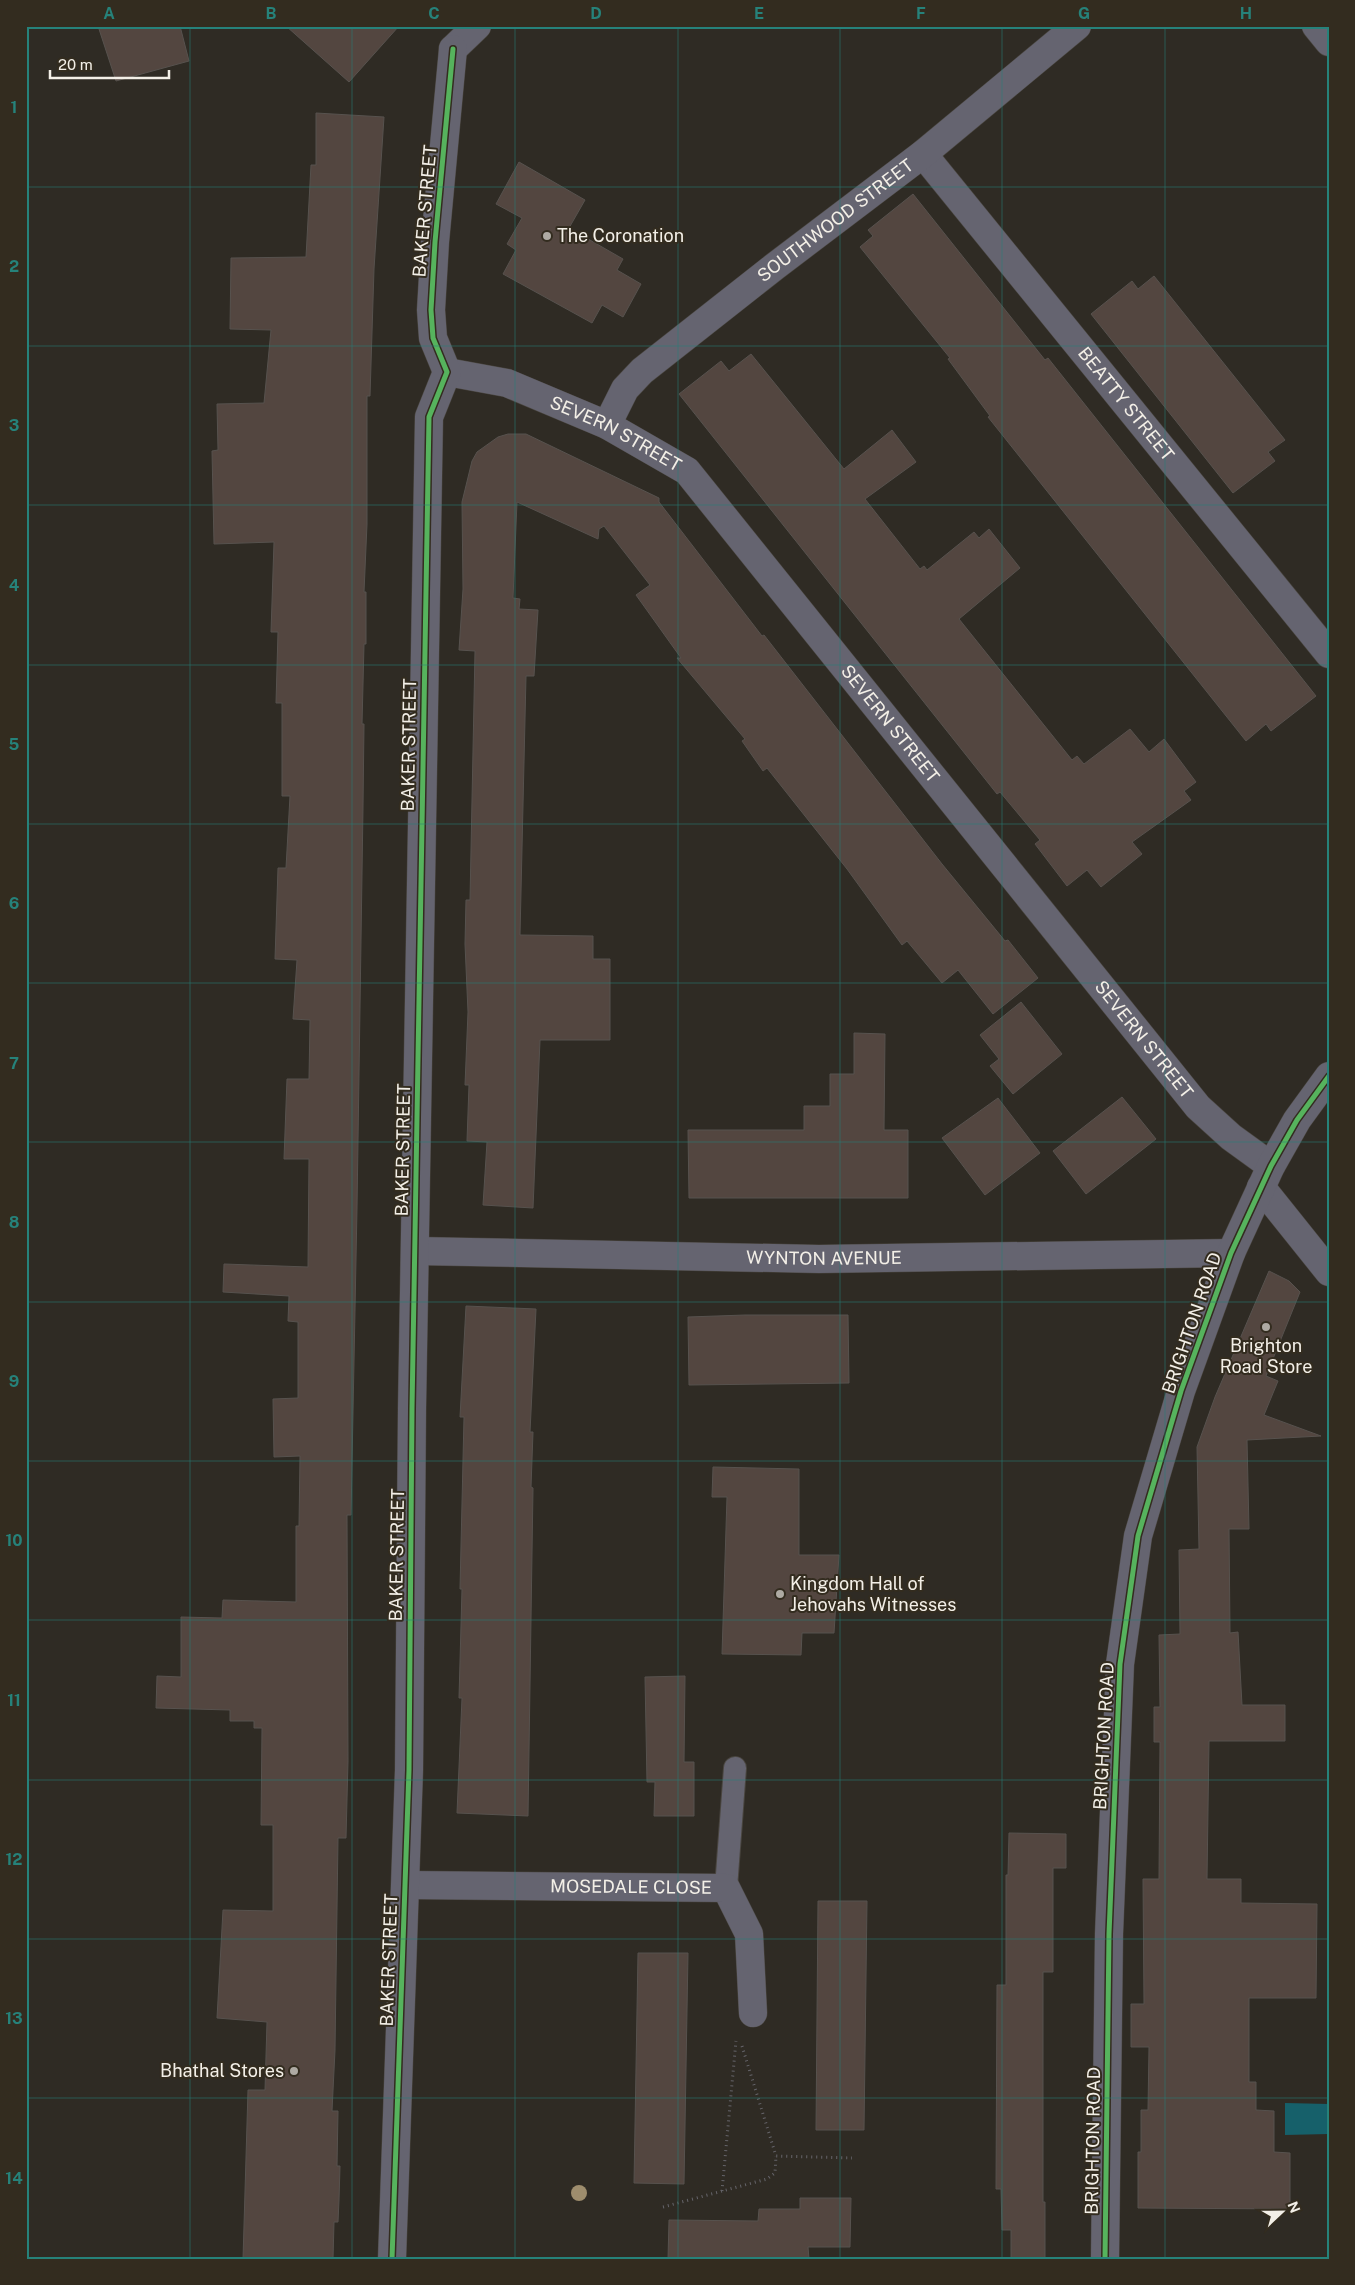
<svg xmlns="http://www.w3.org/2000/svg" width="1355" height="2285" viewBox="0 0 1355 2285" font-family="'Public Sans',sans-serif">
<rect width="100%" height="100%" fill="#2f2b24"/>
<polygon fill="#16606a" points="1285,2103 1329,2104 1329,2134 1285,2135"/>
<g fill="#534640" stroke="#57524e">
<polygon points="98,26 180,26 189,61 116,81"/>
<polygon points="286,26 399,26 349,82"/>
<polygon points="316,113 384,117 374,269 370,396 367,396 367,524 364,592 366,592 366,644 364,644 362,724 364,724 363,807 357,1208 351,1515 347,1515 348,1761 346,1838 338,1838 335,2050 332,2111 338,2111 337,2166 340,2166 339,2200 338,2222 334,2222 333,2259 243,2259 248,2090 265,2090 267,2022 217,2018 223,1910 273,1911 273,1825 261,1825 262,1728 254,1728 254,1721 230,1721 230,1710 156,1708 157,1676 181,1677 181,1617 222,1618 223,1600 296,1602 296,1526 299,1526 300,1456 274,1457 273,1399 298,1398 298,1322 288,1321 289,1296 223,1292 224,1264 308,1267 309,1159 284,1159 287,1079 309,1079 310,1020 293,1019 297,960 275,959 278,868 286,868 290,796 282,796 282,703 276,703 278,632 271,632 274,542 214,544 212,451 218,450 217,404 264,403 271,330 230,329 231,258 306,257 311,165 316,165"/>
<polygon points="519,162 585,200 569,228 623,259 617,270 641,284 623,317 602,305 592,323 503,274 516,250 507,244 522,218 496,204"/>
<polygon points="913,194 1045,360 1048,358 1316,696 1271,731 1266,724 1246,741 988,417 990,416 948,359 950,358 860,247 873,236 868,230"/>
<polygon points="1154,276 1285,440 1268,452 1275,461 1233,493 1091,314 1132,281 1138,289"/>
<polygon points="751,354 844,469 892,430 916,462 865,499 920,569 924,566 927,570 974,532 979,538 989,529 1020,568 959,619 1072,760 1077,756 1084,764 1130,729 1149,752 1164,739 1196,782 1184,791 1191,800 1132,842 1142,854 1101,887 1087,870 1067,886 1035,844 1040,840 1000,792 997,794 679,394 721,361 729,371"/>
<polygon points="508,434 526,434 659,498 659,502 762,636 764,635 942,864 1005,941 1008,940 1038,978 993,1014 958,970 942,983 907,941 902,945 847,869 767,768 763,771 742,741 745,739 677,658 681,658 636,595 650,585 604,526 599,529 598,539 517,502 513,598 520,599 519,609 538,610 534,676 526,676 520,935 593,936 593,959 610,959 610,1040 540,1040 533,1208 483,1205 487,1142 467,1141 469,1085 465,1085 468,1012 465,944 466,900 470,900 475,651 459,650 463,589 462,502 472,461 477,452 498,437"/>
<polygon points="1021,1002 1062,1054 1013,1094 990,1066 999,1059 980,1035"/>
<polygon points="854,1033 885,1034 884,1130 908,1130 908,1198 689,1198 688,1130 804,1130 804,1106 830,1106 830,1074 854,1074"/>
<polygon points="1122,1097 1156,1139 1086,1194 1053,1151"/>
<polygon points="998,1098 1040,1153 985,1195 942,1138"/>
<polygon points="1269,1271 1289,1281 1300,1292 1266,1376 1278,1381 1264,1415 1321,1436 1247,1440 1249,1529 1229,1529 1230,1633 1238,1632 1242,1705 1285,1705 1285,1741 1209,1741 1207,1879 1241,1879 1241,1903 1317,1904 1316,1998 1249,1998 1249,2082 1256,2082 1256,2110 1274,2111 1274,2152 1290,2153 1290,2209 1138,2208 1138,2152 1141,2152 1141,2110 1148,2110 1149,2047 1131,2047 1131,2004 1144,2004 1143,1879 1159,1879 1160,1742 1154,1742 1154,1707 1160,1707 1159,1635 1180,1634 1179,1550 1199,1549 1197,1447 1215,1397"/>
<polygon points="466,1306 536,1309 530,1432 533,1432 531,1487 533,1488 528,1816 457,1813 462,1698 459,1698 462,1589 460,1589 464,1417 460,1417"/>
<polygon points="745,1315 848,1315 849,1383 689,1385 688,1317"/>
<polygon points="713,1467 799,1469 799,1555 839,1555 834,1633 802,1633 801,1655 722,1654 727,1497 712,1497"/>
<polygon points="685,1676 684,1762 694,1762 694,1816 654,1816 655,1782 647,1782 645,1677"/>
<polygon points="1009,1833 1066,1834 1066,1868 1053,1868 1053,1972 1043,1972 1043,2202 1045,2202 1045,2259 1011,2259 1011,2230 1002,2230 1001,2189 996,2189 997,1985 1006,1985 1006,1875 1008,1875"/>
<polygon points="818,1901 867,1901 864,2130 816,2130"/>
<polygon points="638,1953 688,1953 684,2184 634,2183"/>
<polygon points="800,2198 851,2198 850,2247 808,2247 809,2259 668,2259 669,2220 758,2221 759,2209 800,2209"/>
</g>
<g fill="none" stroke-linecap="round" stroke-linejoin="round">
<defs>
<polyline id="service" points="726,1888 735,1768"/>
<g id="minor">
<polyline points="1316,26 1329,42"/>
<polyline points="453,49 477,26"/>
<path id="s1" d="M 923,154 L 1329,654"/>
<path id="s2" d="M 447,372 L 507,383 L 607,425 L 687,471 L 1198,1107 L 1231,1137 L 1271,1166"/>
<path id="s3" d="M 607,425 L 625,389 L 642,371 L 774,267 L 923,154 L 1077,26"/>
<polyline points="1261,1187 1329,1272"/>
<path id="s4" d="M 416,1251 L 819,1259 L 1231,1253"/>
<path id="s5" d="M 406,1885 L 726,1888 L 749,1934 L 753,2013"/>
<polyline points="392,2259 409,1770 412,1409 429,417 447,372 433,338 431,310 435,242 453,49"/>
</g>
<polyline id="tertiary" points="1105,2259 1109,1934 1120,1664 1138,1536 1181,1391 1231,1253 1271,1166 1297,1120 1329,1076"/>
</defs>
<use href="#service" stroke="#4a4640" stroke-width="24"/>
<use href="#minor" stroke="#4a4640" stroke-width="29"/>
<use href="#tertiary" stroke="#4a4640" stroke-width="29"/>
<g stroke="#66656b" stroke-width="3" stroke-dasharray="1 4" stroke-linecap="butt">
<polyline points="742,2046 776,2156"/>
<polyline points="722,2191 736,2041"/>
<polyline points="663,2207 767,2179 775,2173 776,2156 852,2158"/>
</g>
<use href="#service" stroke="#656470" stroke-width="22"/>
<use href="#minor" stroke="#656470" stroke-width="28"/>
<use href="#tertiary" stroke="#656470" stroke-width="28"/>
<defs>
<g id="cycleway">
<polyline points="392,2259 409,1770 412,1409 429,417 447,372 433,338 431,310 435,242 453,49"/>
<polyline points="1105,2259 1109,1934 1120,1664 1138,1536 1181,1391 1231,1253 1271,1166 1297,1120 1329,1076"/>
</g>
</defs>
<use href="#cycleway" stroke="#332c1f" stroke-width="8"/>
<use href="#cycleway" stroke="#56b35d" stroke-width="5"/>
</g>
<circle fill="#9e8d6d" cx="579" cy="2193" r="8"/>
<path fill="none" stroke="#26827a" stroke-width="1" stroke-opacity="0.55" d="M 190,26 L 190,2259M 352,26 L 352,2259M 515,26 L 515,2259M 678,26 L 678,2259M 840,26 L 840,2259M 1002,26 L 1002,2259M 1165,26 L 1165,2259M 26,187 L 1329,187M 26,346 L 1329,346M 26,505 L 1329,505M 26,665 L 1329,665M 26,824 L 1329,824M 26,983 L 1329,983M 26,1142 L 1329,1142M 26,1302 L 1329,1302M 26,1461 L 1329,1461M 26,1620 L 1329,1620M 26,1780 L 1329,1780M 26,1939 L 1329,1939M 26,2098 L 1329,2098"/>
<g fill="#aeaaa3" stroke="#332c1f" stroke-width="2">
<circle cx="547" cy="236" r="5"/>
<circle cx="1266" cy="1327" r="5"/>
<circle cx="780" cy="1594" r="5"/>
<circle cx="294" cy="2071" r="5"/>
</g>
<g text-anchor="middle" stroke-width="4" stroke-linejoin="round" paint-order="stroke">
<g font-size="18" fill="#f3efe7" stroke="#332c1f">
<text transform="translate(425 211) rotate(-85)" y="6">BAKER STREET</text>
<text dy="6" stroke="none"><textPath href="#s3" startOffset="310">SOUTHWOOD STREET</textPath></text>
<text dy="6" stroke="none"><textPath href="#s1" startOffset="322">BEATTY STREET</textPath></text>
<text dy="6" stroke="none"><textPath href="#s2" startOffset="181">SEVERN STREET</textPath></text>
<text dy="6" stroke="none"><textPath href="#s2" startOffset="586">SEVERN STREET</textPath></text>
<text transform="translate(409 745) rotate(-89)" y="6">BAKER STREET</text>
<text dy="6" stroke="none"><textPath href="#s2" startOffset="991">SEVERN STREET</textPath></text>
<text transform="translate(403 1150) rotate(-89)" y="6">BAKER STREET</text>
<text dy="6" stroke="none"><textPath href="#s4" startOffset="408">WYNTON AVENUE</textPath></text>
<text transform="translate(1192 1323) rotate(-71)" y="6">BRIGHTON ROAD</text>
<text transform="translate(397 1555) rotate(-89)" y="6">BAKER STREET</text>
<text transform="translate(1104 1736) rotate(-87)" y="6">BRIGHTON ROAD</text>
<text dy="6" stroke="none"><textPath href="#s5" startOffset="225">MOSEDALE CLOSE</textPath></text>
<text transform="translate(389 1960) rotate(-88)" y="6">BAKER STREET</text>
<text transform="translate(1093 2141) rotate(-89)" y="6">BRIGHTON ROAD</text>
</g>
<g font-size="18" fill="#f3efe7" stroke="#332c1f" text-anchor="start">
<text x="557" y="242">The Coronation</text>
<text x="1266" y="1352" text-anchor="middle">Brighton<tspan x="1266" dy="21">Road Store</tspan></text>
<text x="790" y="1590">Kingdom Hall of<tspan x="790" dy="21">Jehovahs Witnesses</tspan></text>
<text x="284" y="2077" text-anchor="end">Bhathal Stores</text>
</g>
</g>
<rect width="1355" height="2285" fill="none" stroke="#332c1f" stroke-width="55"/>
<g transform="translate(1282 2212) rotate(68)" stroke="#332c1f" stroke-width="4" paint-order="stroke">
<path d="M0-4L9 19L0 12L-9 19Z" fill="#f3efe7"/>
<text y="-8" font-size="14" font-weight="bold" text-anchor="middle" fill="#f3efe7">N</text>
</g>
<path d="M50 70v8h119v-8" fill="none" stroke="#f3efe7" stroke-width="2.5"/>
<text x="58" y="70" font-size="15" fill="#f3efe7" stroke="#332c1f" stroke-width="4" paint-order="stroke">20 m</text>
<rect x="28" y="28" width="1300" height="2230" fill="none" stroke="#26827a" stroke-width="2"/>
<g font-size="16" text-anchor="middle" font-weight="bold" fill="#26827a">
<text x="109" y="19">A</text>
<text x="271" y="19">B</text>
<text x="434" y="19">C</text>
<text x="596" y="19">D</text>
<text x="759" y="19">E</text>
<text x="921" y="19">F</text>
<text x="1084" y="19">G</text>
<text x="1246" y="19">H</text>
<text x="14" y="113">1</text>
<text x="14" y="272">2</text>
<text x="14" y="431">3</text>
<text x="14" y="591">4</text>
<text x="14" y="750">5</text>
<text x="14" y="909">6</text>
<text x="14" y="1069">7</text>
<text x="14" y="1228">8</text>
<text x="14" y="1387">9</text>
<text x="14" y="1546">10</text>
<text x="14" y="1706">11</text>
<text x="14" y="1865">12</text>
<text x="14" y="2024">13</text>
<text x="14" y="2184">14</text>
</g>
</svg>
